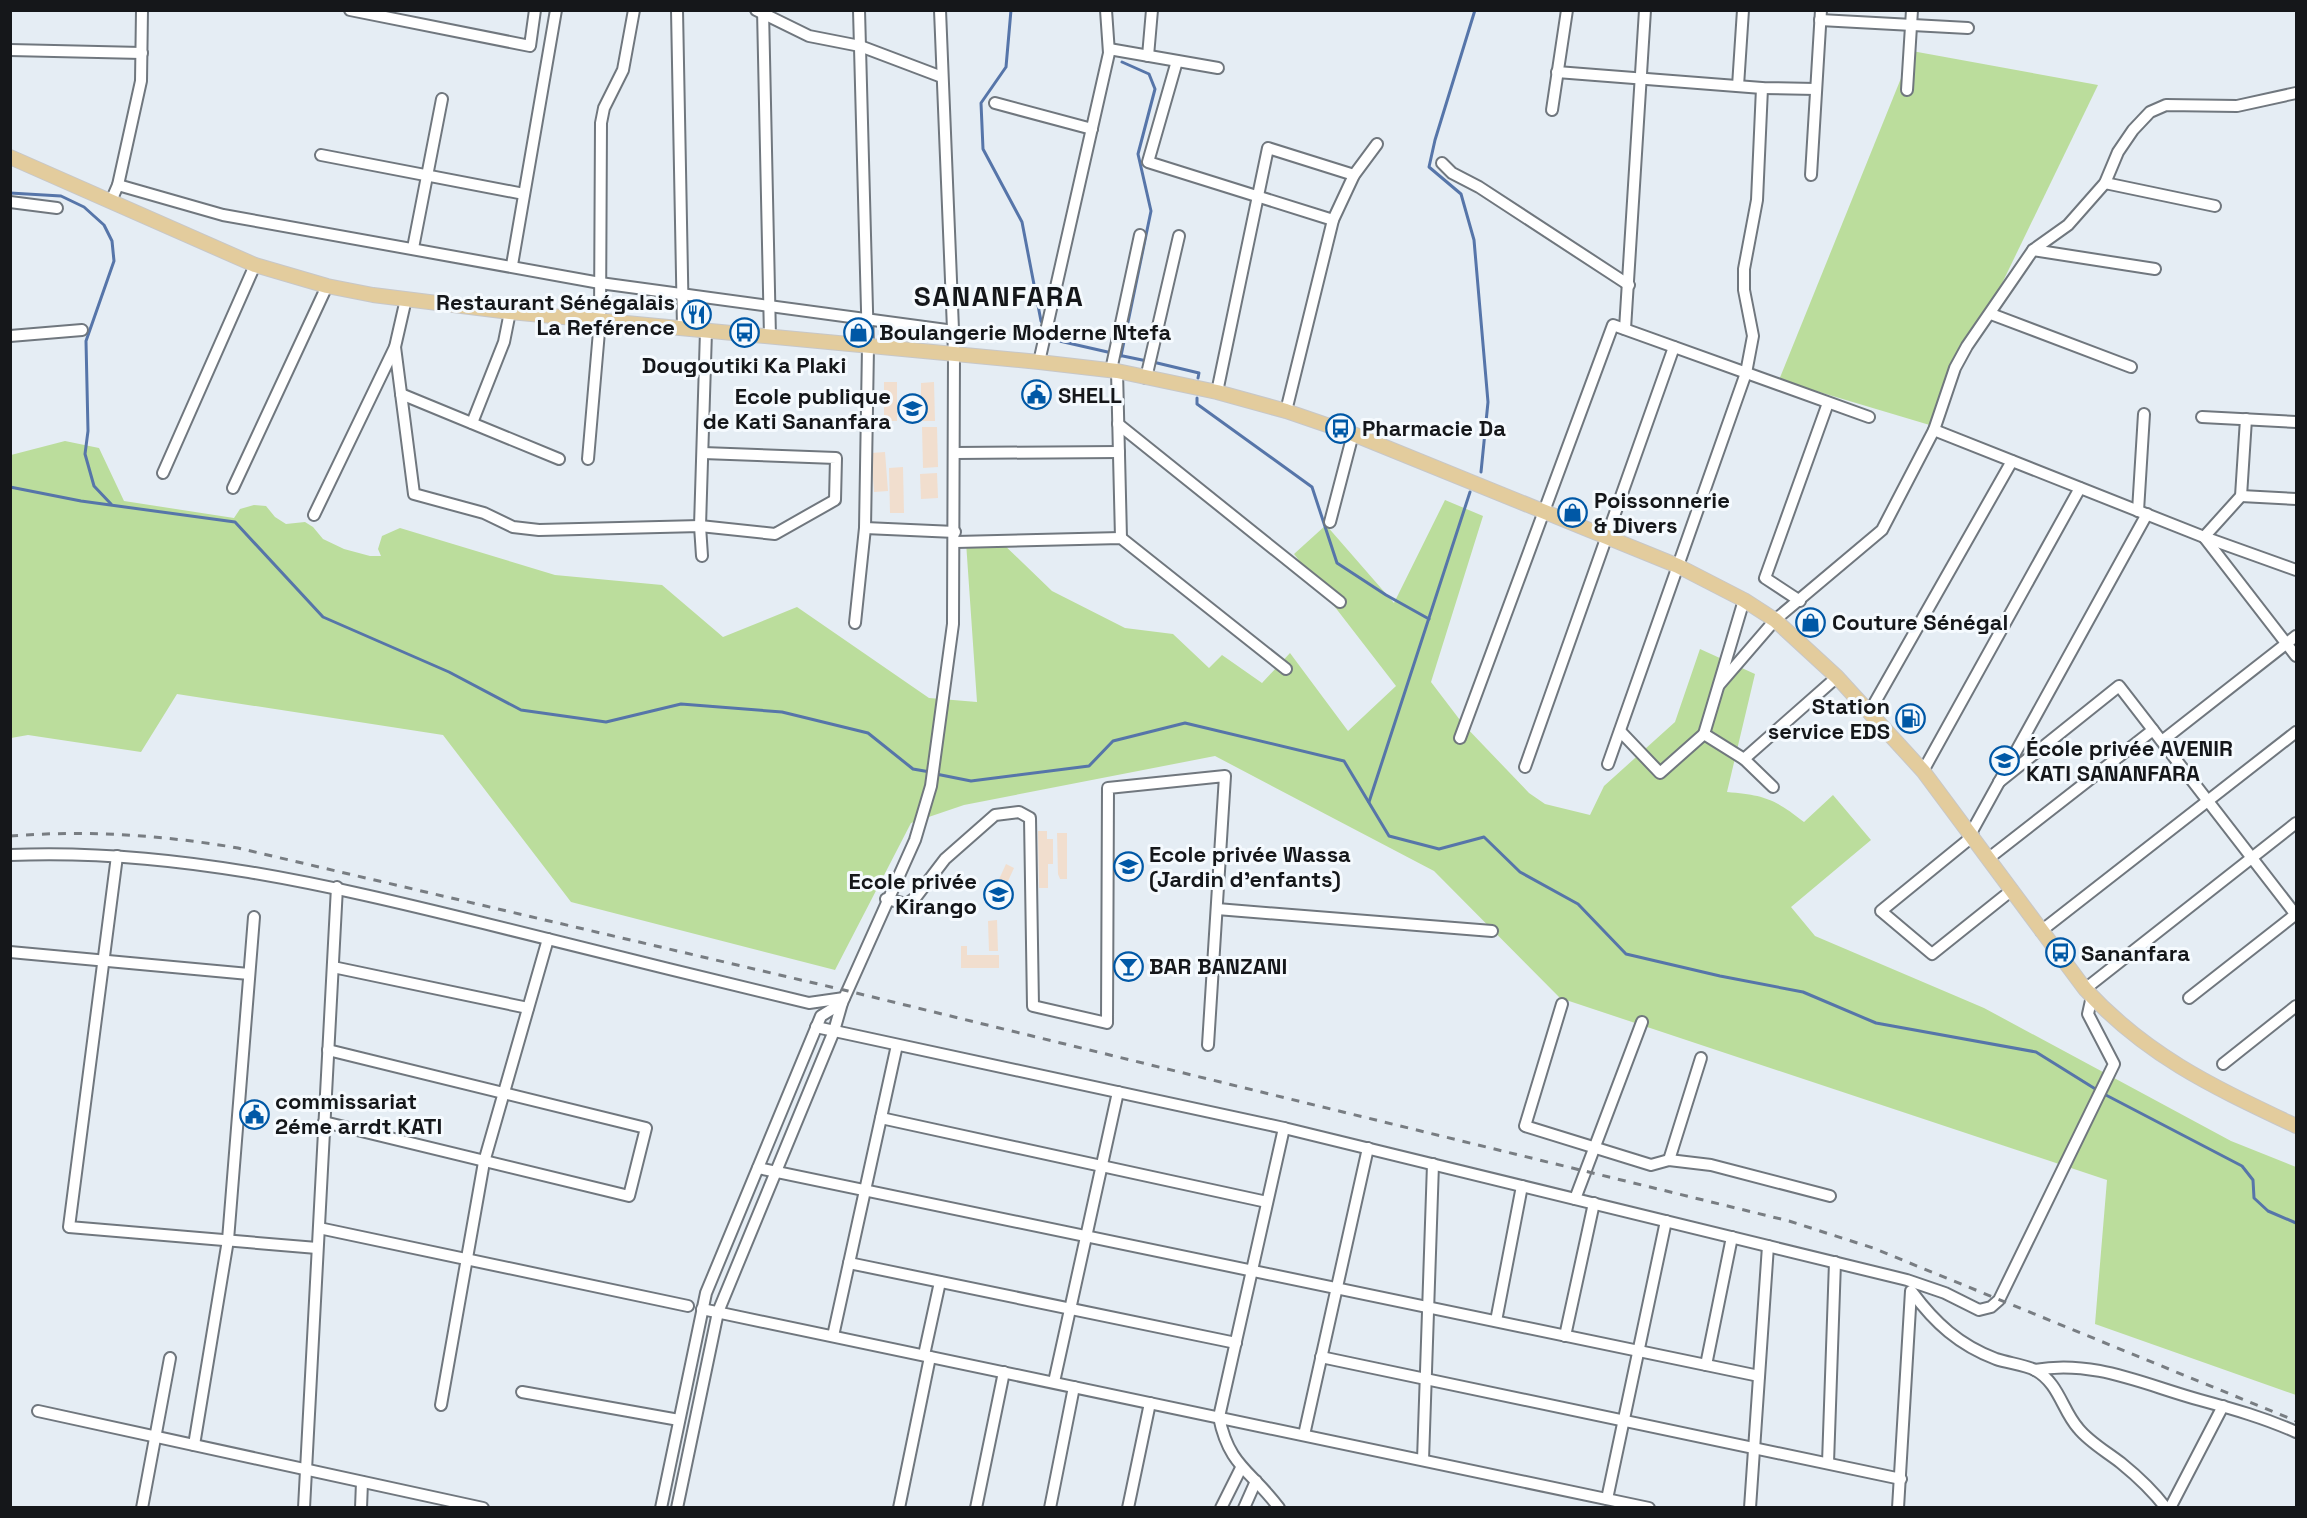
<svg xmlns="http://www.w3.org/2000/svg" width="2307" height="1518" viewBox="0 0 2307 1518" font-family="'Space Grotesk',sans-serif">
<rect width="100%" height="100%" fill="#e5edf4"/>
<g fill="#f1dece">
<rect x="884" y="382" width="13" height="39"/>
<polygon points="934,382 935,421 921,421 921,383"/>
<polygon points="922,427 937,427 938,467 923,468"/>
<polygon points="885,452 888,491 874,492 871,453"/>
<polygon points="903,467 904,513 890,513 889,468"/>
<polygon points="937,473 938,498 921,499 920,474"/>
<polygon points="1038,831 1047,831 1047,839 1053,839 1053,864 1048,864 1048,888 1039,888"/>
<polygon points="1057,833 1067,833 1067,879 1060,879 1058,874"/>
<polygon points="1006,864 1014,868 998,903 990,899"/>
<polygon points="997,920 998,951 989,951 988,921"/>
<polygon points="961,946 967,946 967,955 999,955 999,968 961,968"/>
</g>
<g fill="#bbdd9c">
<polygon points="1912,51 2098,85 1933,426 1779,380"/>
<path d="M 65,441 L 99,448 L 124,501 L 234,518 L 240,509 L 254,505 L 266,506 L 275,517 L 286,524 L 305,522 L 313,527 L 323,539 L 344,549 L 370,556 L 381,556 L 378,549 L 382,536 L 400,528 L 555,575 L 662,585 L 723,637 L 797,607 L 929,698 L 977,702 L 966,542 L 999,540 L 1052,591 L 1125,628 L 1173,634 L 1209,668 L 1222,655 L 1262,683 L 1290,653 L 1348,731 L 1396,686 L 1294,554 L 1326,525 L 1394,603 L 1445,500 L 1483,516 L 1431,682 L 1463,724 L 1529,793 L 1545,804 L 1590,815 L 1604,786 L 1675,722 L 1700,649 L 1755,674 L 1727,792 C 1764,795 1775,799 1804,822 L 1833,795 L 1871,840 L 1791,907 L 1815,936 L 1984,1008 L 2231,1141 L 2296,1167 L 2296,1395 L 2095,1324 L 2107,1180 L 1560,998 L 1434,871 L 1215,756 L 964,805 L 911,823 L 835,970 L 571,902 L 443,735 L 177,694 L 141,752 L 28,735 L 11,738 L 11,455 Z"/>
</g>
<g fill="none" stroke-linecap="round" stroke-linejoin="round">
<g stroke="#5675a9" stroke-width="3">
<polyline points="1011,10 1006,67 981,103 983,149 1022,222 1041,321 1045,327"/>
<polyline points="1475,10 1435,140 1429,167 1461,194 1474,240 1488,402 1481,472"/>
<polyline points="10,193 61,196 84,207 104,225 112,241 114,261 86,341 88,431 85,454 94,486 111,504"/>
<polyline points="1049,332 1055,340 1112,353"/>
<polyline points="1118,355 1147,361"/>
<polyline points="1121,356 1151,211 1138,154 1155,89 1149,74 1122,62"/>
<polyline points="1153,362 1199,373 1198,378"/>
<polyline points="1197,398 1197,404 1312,487 1337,563 1386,595 1429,619"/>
<polyline points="10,487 81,501 235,522 323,617 449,672 521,710 606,722 681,704 782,712 868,733 913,769 930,772"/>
<polyline points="936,774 971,781 1089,766 1113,741 1185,723 1344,761 1389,836 1439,849 1484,837 1520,872 1578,904 1626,954 1720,976 1803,992 1876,1023 2036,1052 2097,1090"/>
<polyline points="1369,802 1470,492"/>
<polyline points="2102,1093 2242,1166 2253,1180 2254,1198 2268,1211 2296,1223"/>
</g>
<defs>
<g id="minor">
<polyline points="350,10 530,46 535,10"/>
<polyline points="677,10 683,328"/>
<polyline points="756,10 809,36 860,46 942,77"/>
<polyline points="763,10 770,337"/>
<polyline points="1820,20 1968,28"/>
<polyline points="1109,49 1218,68"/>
<polyline points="10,50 142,53"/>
<polyline points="1148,56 1152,10"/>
<polyline points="1177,61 1148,162 1333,220"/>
<polyline points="1557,72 1762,88 1816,89"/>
<polyline points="1738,86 1743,10"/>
<polyline points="1907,90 1912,10"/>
<polyline points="995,103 1092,129"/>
<polyline points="1552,110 1567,10"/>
<polyline points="321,155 524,194"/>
<polyline points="1442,163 1452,173 1479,187 1629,285"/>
<polyline points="1811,175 1821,10"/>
<polyline points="2105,183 2215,206"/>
<polyline points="118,185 223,215 600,283 954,331"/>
<polyline points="111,201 118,185 141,81 142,10"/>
<polyline points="10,202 57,208"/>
<polyline points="413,248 442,99"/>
<polyline points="2033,250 2155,269"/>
<polyline points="512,265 556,10"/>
<polyline points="1991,314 2131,367"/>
<polyline points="1625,329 1645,10"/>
<polyline points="10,336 82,330"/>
<polyline points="395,347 414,494 484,513 513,527 539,530 700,526 775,534 835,500 836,458 703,453"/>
<polyline points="1039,362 1109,53 1106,10"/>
<polyline points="1111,370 1140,235"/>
<polyline points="1117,371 1121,538"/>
<polyline points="1146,378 1179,236"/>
<polyline points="1217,392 1268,148 1354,175"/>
<polyline points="401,394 559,459"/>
<polyline points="1286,411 1333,220 1354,175 1377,144"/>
<polyline points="2202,417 2296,422"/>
<polyline points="472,423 504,342 510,312"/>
<polyline points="1118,424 1340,602"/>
<polyline points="1934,430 2204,537 2296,570"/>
<polyline points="955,453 1119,452"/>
<polyline points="588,459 600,320 601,123 604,108 623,70 634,10"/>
<polyline points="163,473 255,265"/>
<polyline points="233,488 327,286"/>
<polyline points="2241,496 2296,499"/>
<polyline points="2138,511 2144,414"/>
<polyline points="314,515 395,347 406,299"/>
<polyline points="1330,522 1353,434"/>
<polyline points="865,528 955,532"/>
<polyline points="2204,537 2296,656"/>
<polyline points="2204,537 2241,496 2246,419"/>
<polyline points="956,542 1121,538 1286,669"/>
<polyline points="702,556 700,526 706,331"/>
<polyline points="1800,601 1765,578 1828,403"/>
<polyline points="855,623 865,528 868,347 859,10"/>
<polyline points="1719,685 1775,620 1882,530 1934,430 1955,368 1967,346 2033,250 2068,225 2105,183 2118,152 2133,130 2150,112 2166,105 2237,106 2296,93"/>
<polyline points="1870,711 2012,461"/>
<polyline points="1620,731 1660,773 1704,734 1744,600"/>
<polyline points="1704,734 1744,759 1773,787"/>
<polyline points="1460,738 1613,325 1869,417"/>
<polyline points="2162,741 2296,636"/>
<polyline points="1744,759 1837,677"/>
<polyline points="1608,764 1746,373 1753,336 1744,290 1744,269 1757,200 1762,88"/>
<polyline points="1525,767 1674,347"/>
<polyline points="1923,771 2080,488"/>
<polyline points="1999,782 2119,686 2296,915"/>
<polyline points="1971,833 2147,514"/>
<polyline points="1973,836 1881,911 1932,954 2012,890"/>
<path d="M 10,855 C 172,848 328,885 483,923 C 592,950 700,977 809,1003 L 844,998"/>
<polyline points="117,856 69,1227 317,1248"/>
<polyline points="1989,858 2153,730"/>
<polyline points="886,899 907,904 916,897 945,859 995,815 1019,812 1030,818 1033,1006 1107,1023 1108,788 1225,776 1208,1045"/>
<polyline points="1217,909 1492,931"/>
<polyline points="2041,931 2296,732"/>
<polyline points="10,952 249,974"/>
<polyline points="333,967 528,1008"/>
<polyline points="2085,989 2296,823"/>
<polyline points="2189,998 2296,914"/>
<polyline points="1562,1004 1525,1126 1651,1165 1669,1160 1711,1165 1830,1196"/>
<polyline points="816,1027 1284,1128 1907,1280 1945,1293 1979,1310 1991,1307 1999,1300 2114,1064 2088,1014 2092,996"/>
<polyline points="2223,1064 2296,1006"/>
<polyline points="881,1118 1267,1202"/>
<polyline points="324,1122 629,1196 646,1128 328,1050"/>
<polyline points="1669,1160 1701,1058"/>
<polyline points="758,1168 1759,1376"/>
<polyline points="1575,1199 1642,1022"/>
<polyline points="319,1228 688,1306"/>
<polyline points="849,1263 1236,1343"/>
<path d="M 1912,1292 C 1935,1323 1959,1345 1996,1359 C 2008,1363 2025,1365 2035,1370 C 2059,1383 2062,1410 2078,1428 C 2089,1442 2107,1452 2121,1463 C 2137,1476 2153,1491 2166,1508"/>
<polyline points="702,1309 1649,1508"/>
<polyline points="1496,1321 1522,1186"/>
<polyline points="833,1336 897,1045"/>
<polyline points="1565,1336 1594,1203"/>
<polyline points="924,1355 940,1282"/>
<polyline points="1321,1357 1901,1479"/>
<polyline points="1706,1365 1732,1237"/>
<path d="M 2035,1370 C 2093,1359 2145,1385 2200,1400 C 2233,1409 2265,1418 2296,1432"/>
<polyline points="1054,1382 1118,1092"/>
<polyline points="522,1392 679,1420"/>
<polyline points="441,1405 484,1162 548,939"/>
<polyline points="38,1411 483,1508"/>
<polyline points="1304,1435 1368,1148"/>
<polyline points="194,1445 228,1240 254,917"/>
<polyline points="1423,1460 1433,1164"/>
<polyline points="1828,1463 1835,1262"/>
<polyline points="1607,1499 1666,1221"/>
<polyline points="142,1508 170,1358"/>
<polyline points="304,1508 337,887"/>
<polyline points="361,1508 362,1482"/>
<polyline points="661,1508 706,1293 821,1016 842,1003"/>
<polyline points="677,1508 718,1312 834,1031 842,1003 915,840 931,786 953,624 954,354 940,10"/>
<polyline points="899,1508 930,1357"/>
<polyline points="976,1508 1004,1372"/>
<polyline points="1050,1508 1074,1387"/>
<polyline points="1128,1508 1150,1403"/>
<polyline points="1221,1508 1241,1468"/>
<polyline points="1244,1508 1256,1481"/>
<path d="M 1279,1508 C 1252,1471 1229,1467 1219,1417 L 1284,1128"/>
<polyline points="1750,1508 1768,1246"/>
<polyline points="1898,1508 1911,1291"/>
<polyline points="2170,1508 2223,1406"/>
</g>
<path id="major" d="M 10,157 L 255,265 L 327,286 L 373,295 L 510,312 L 1039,362 L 1117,371 L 1217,392 L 1286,411 L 1353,434 L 1678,566 L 1744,600 L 1775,620 L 1837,677 L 1923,771 L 2085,989 C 2148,1057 2214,1087 2296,1126"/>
</defs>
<use href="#minor" stroke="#70777e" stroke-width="14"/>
<use href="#major" stroke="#c7c7c8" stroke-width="16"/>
<use href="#minor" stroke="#fff" stroke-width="10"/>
<use href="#major" stroke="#e3cc9d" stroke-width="14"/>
<path stroke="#787d82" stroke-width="3" stroke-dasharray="8 8" stroke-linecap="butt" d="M 10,836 C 88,830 162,835 238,848 L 848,991 L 1789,1221 L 1873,1248 L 2296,1421"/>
</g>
<defs>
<symbol id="restaurant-ring" viewBox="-11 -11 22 22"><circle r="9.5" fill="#f5fafe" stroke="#0058a6" stroke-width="1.5"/><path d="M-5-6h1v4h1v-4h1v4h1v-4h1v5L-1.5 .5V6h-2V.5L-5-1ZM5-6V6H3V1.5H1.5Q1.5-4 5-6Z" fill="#0058a6"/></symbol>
<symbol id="shop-ring" viewBox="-11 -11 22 22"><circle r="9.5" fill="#f5fafe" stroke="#0058a6" stroke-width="1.5"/><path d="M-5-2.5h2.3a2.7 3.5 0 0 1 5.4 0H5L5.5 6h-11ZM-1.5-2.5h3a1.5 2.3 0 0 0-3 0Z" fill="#0058a6"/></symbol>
<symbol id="bus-ring" viewBox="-11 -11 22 22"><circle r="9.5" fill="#f5fafe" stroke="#0058a6" stroke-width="1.5"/><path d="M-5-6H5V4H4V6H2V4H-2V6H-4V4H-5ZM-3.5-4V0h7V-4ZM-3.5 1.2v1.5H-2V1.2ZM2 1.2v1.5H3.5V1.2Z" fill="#0058a6"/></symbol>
<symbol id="civic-ring" viewBox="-11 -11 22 22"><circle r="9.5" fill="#f5fafe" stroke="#0058a6" stroke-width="1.5"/><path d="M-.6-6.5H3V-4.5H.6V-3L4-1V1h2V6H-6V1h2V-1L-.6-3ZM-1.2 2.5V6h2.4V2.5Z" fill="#0058a6"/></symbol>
<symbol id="school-ring" viewBox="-11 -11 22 22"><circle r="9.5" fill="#f5fafe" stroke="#0058a6" stroke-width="1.5"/><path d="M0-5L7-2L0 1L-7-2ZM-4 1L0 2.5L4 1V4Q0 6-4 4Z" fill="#0058a6"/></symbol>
<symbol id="fuel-ring" viewBox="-11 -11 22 22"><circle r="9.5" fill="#f5fafe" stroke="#0058a6" stroke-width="1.5"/><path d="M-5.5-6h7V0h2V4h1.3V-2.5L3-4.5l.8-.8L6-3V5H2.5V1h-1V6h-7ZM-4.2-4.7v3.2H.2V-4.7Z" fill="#0058a6"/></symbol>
<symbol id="bar-ring" viewBox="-11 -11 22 22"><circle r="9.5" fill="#f5fafe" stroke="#0058a6" stroke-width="1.5"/><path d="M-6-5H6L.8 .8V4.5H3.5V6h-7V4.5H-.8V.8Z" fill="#0058a6"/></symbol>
</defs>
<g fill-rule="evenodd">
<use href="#restaurant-ring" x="680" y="298" width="33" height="33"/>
<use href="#shop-ring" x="842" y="316" width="33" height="33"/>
<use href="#bus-ring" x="728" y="316" width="33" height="33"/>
<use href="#civic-ring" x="1020" y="378" width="33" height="33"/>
<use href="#school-ring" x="896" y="392" width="33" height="33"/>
<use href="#bus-ring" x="1324" y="412" width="33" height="33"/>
<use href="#shop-ring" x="1556" y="496" width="33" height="33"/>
<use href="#shop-ring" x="1794" y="606" width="33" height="33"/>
<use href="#fuel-ring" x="1894" y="702" width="33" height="33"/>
<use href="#school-ring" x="1988" y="744" width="33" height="33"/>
<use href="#school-ring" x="1112" y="850" width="33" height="33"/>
<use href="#school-ring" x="982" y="878" width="33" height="33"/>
<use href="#bus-ring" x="2044" y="936" width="33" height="33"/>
<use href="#bar-ring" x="1112" y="950" width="33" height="33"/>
<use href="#civic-ring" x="238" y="1098" width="33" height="33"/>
</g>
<g text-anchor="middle" stroke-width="6" stroke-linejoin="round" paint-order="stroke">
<g font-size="22" font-weight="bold" fill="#15171a" stroke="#f5fafe" text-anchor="start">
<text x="675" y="310" text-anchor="end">Restaurant Sénégalais<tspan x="675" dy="25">La Reférence</tspan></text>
<text x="879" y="340">Boulangerie Moderne Ntefa</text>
<text x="744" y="373" text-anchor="middle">Dougoutiki Ka Plaki</text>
<text x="1058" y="403">SHELL</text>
<text x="891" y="404" text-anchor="end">Ecole publique<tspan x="891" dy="25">de Kati Sananfara</tspan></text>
<text x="1362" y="436">Pharmacie Da</text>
<text x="1594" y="508">Poissonnerie<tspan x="1594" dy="25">&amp; Divers</tspan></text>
<text x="1832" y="630">Couture Sénégal</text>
<text x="1890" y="714" text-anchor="end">Station<tspan x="1890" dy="25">service EDS</tspan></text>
<text x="2026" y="756">École privée AVENIR<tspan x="2026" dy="25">KATI SANANFARA</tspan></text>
<text x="1149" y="862">Ecole privée Wassa<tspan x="1149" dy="25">(Jardin d'enfants)</tspan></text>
<text x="977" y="889" text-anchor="end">Ecole privée<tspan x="977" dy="25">Kirango</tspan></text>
<text x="2081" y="961">Sananfara</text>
<text x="1149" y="974">BAR BANZANI</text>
<text x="275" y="1109">commissariat<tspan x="275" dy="25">2éme arrdt KATI</tspan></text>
</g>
<g font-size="28" font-weight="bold" letter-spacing="1.5" fill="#15171a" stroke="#f5fafe">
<text x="999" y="306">SANANFARA</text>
</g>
</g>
<rect width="2307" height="1518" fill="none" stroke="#15171a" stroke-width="24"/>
</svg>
